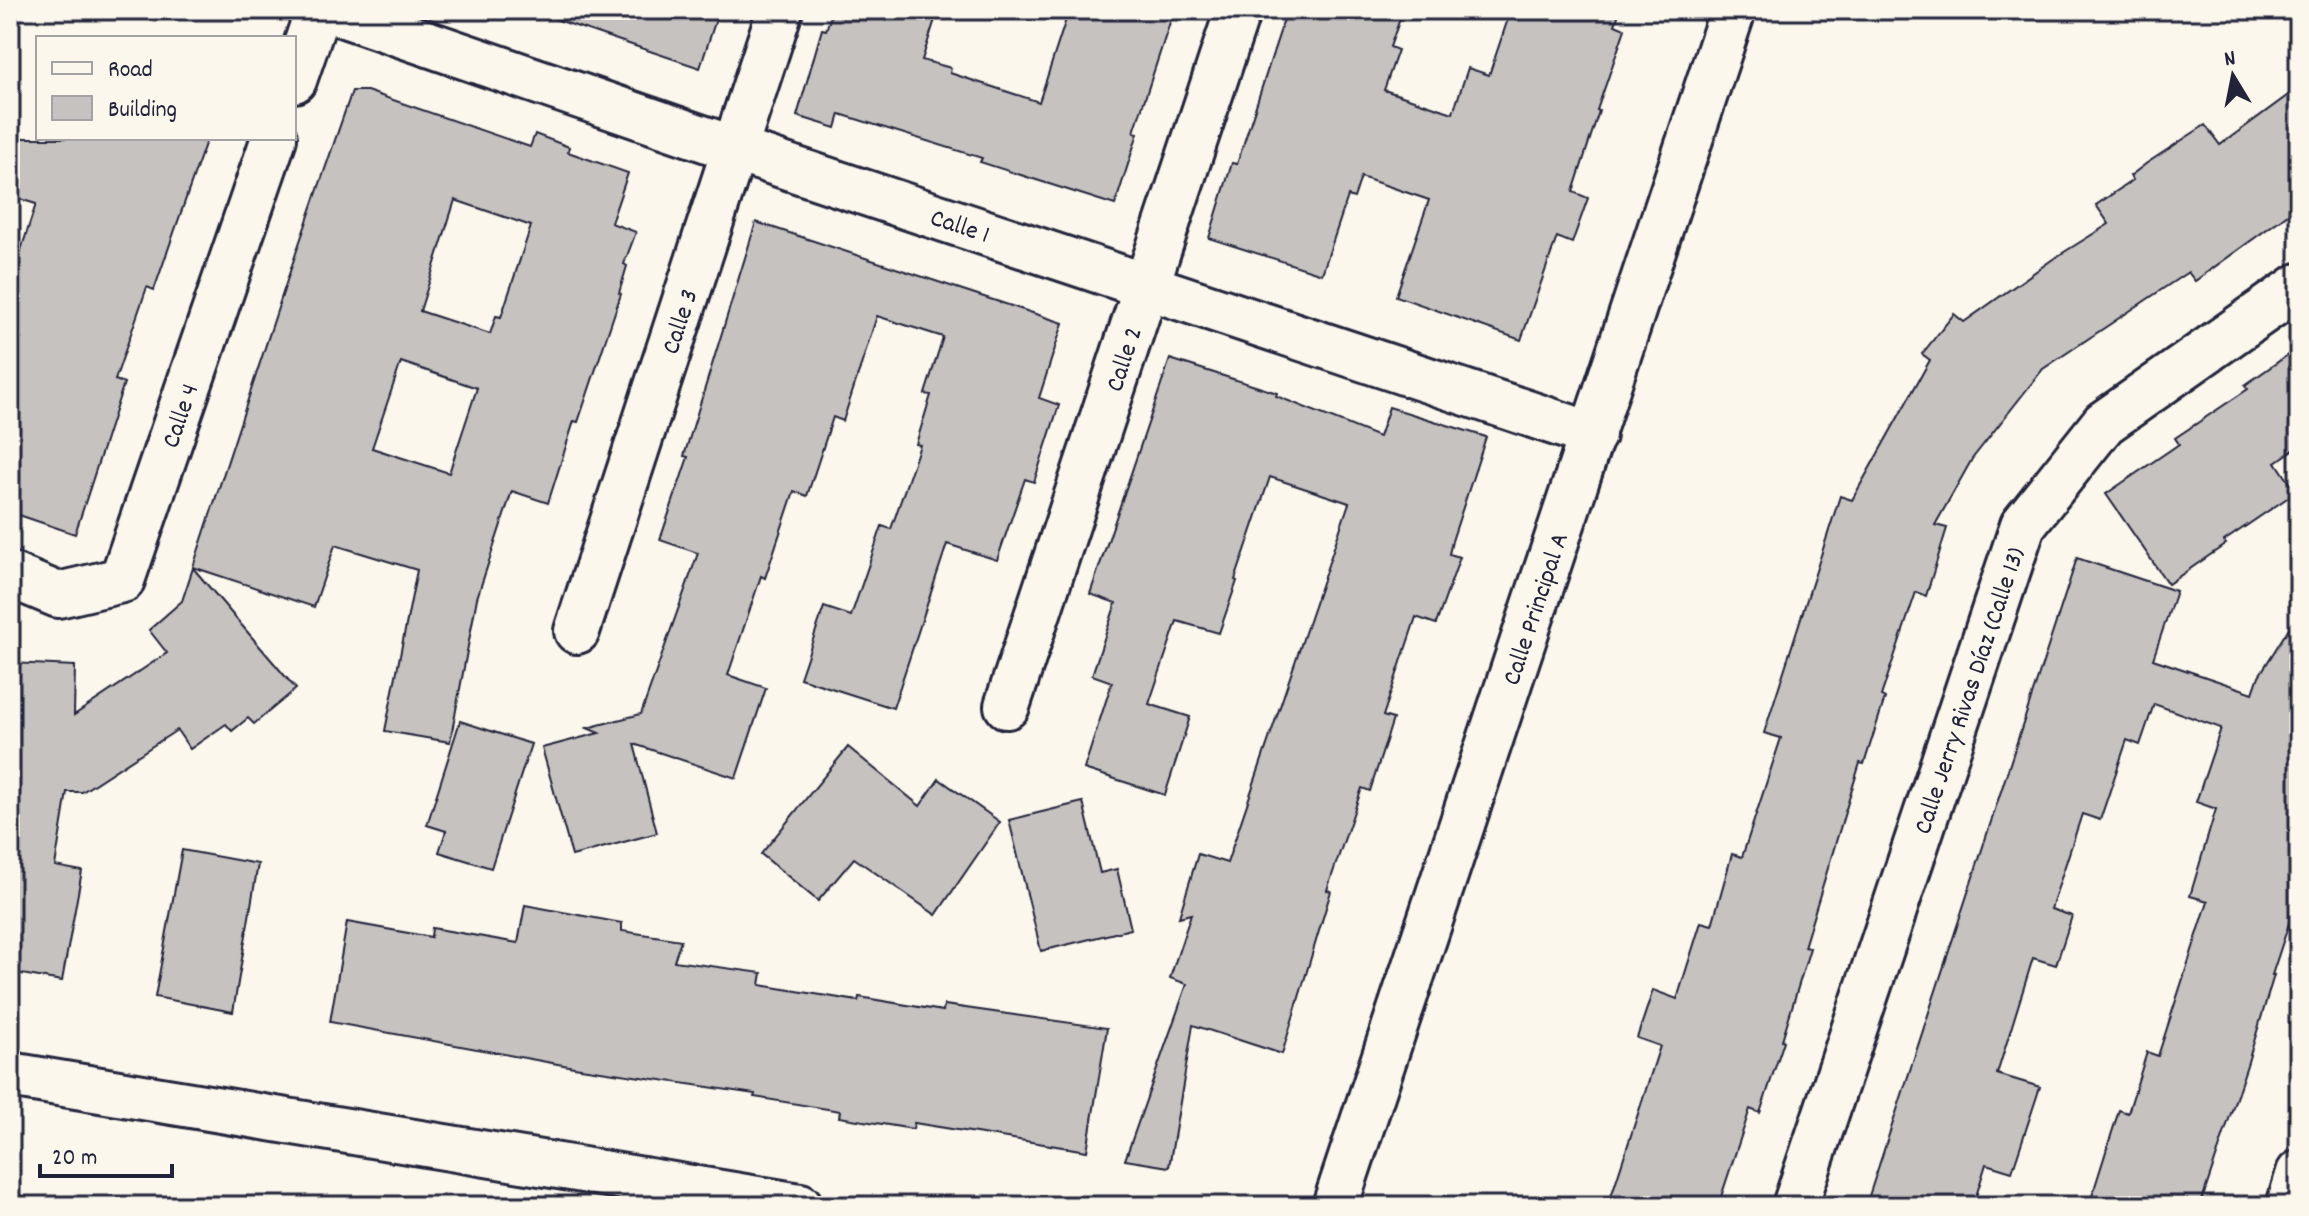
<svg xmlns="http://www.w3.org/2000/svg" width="2309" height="1216" viewBox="0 0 2309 1216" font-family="Dekko,sans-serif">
<rect width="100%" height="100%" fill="#fbf7ec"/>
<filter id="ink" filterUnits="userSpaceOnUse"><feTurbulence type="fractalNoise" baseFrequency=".0125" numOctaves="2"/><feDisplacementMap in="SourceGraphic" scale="16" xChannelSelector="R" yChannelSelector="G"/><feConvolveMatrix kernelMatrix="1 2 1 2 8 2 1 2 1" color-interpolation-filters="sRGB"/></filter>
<g filter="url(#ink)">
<g fill="#c6c2c0" stroke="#22223b" stroke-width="2" fill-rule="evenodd">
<polygon points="547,10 719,10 700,68 546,16"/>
<polygon points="833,10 938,10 922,60 951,68 950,73 1039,102 1069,10 1174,10 1134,132 1138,133 1115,205 980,162 982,158 840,114 836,128 797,116 822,29 826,30"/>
<polygon points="1287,10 1403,10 1390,47 1398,50 1384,90 1453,113 1468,68 1489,75 1511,10 1620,10 1615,25 1625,29 1597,110 1599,111 1573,192 1588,198 1572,243 1557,237 1521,340 1396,296 1429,200 1361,177 1354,198 1348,196 1322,274 1209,238 1232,163 1237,164"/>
<polygon points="2299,87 2299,206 2195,281 2188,272 2043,369 1972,459 1935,525 1947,528 1926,596 1916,592 1881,696 1885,698 1864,764 1860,763 1804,947 1810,948 1782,1040 1784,1041 1760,1113 1750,1109 1718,1206 1608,1206 1660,1046 1637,1038 1653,990 1677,999 1701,922 1712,925 1732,854 1742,857 1781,738 1764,733 1840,496 1852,500 1930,360 1922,354 1954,314 1964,322 2053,259 2109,224 2096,205 2133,180 2130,176 2147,163 2205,125 2220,145"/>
<path d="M 352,91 L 367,91 L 530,147 L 535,134 L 569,147 L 568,152 L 628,173 L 611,223 L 636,232 L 624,264 L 627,266 L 619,293 L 621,294 L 578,422 L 574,421 L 548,503 L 512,491 L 477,598 L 450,742 L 385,731 L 417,570 L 335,545 L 314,607 L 193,567 L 297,250 ZM 455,200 L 531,226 L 501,317 L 496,316 L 490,334 L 420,311 ZM 401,362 L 477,388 L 449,473 L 372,448 Z"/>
<polygon points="10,138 207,138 154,290 147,287 115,380 124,383 75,534 10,512 10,372 21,338 10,333 10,284 36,204 10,196"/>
<polygon points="756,222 1063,323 1039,398 1059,405 1034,482 1025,479 997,560 947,544 893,708 800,678 824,607 851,616 882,526 891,529 920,445 916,444 931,395 925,394 943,337 877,316 843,421 833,417 807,496 794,491 765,578 761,576 728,675 766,688 736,778 634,744 657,833 572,856 542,748 599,733 587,728 641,714 698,553 660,540 688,457 684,456"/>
<polygon points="2299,347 2299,446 2276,462 2296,492 2224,541 2226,544 2168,584 2106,494 2179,444 2175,438 2248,389 2245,385"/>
<polygon points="1170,359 1277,393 1276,396 1379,437 1389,407 1486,437 1452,541 1449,554 1460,557 1436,624 1416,617 1383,716 1393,719 1370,791 1362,788 1327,890 1331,891 1282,1054 1193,1025 1169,1167 1125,1160 1187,984 1170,978 1191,914 1179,917 1198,854 1227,863 1349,503 1270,477 1235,580 1237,581 1219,633 1177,621 1149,704 1190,717 1165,795 1084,769 1112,682 1092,675 1116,603 1090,594"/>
<polygon points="2077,558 2176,591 2153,659 2253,693 2259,676 2299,612 2299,893 2272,975 2274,975 2247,1065 2200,1206 2124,1206 2092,1196 2119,1110 2128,1113 2147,1052 2158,1056 2208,901 2190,896 2216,809 2196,802 2221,728 2154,704 2140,745 2127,740 2100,820 2082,814 2051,909 2072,916 2056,965 2033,958 1997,1074 2040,1087 2012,1172 1986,1164 1973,1206 1889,1206 1868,1199"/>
<polygon points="193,568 296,689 254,724 248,718 232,731 226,724 190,749 177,730 82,792 67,792 55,866 82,871 62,981 10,972 10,842 19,790 10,790 10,663 75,666 74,715 167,653 149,630 182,601"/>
<polygon points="460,721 531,744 491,868 439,852 446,831 427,825"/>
<polygon points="848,747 920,806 939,779 1000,822 936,915 854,858 818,901 761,854"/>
<polygon points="1083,802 1100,873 1117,869 1131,929 1041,951 1009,820"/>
<polygon points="182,850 258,864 233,1012 155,997"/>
<polygon points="525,905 622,923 622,931 681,940 674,961 762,973 760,985 858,1001 859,997 943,1011 944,1005 1107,1028 1087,1151 914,1123 913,1129 839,1117 840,1111 754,1097 755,1094 574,1067 330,1022 347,922 431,937 432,928 518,943"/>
</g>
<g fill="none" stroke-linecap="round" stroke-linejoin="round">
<defs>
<g id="minor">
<path id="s1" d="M 330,10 L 734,149 L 1593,435"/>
<polyline points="294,80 318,10"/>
<path id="s2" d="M 10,575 L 58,595 L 122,580 L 274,138"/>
<path id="s3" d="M 577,631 L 780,10"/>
<path id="s4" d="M 1007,706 L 1238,10"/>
<polyline points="10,1075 800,1206"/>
<path id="s5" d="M 1335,1206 L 1733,10"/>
<path id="s6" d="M 1795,1206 L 2023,525 L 2104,423 L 2299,286"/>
<polyline points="2289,1206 2299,1173"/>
</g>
</defs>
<use href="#minor" stroke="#22223b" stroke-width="50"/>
<use href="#minor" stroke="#fbf7ec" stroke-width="44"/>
</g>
</g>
<g text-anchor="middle" stroke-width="6" stroke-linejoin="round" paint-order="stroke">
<g font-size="26" fill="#22223b" stroke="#fbf7ec">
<text dy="9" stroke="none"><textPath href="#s1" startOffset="666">Calle 1</textPath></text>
<text dy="9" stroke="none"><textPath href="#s3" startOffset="326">Calle 3</textPath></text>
<text dy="9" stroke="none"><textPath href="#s4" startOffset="366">Calle 2</textPath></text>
<text dy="9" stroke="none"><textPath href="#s2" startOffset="292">Calle 4</textPath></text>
<text dy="9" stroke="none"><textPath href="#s5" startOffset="630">Calle Principal A</textPath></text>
<text dy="9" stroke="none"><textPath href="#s6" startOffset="544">Calle Jerry Rivas Díaz (Calle 13)</textPath></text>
</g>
</g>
<rect width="2309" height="1216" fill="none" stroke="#fbf7ec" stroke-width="40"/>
<rect x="20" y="20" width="2269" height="1176" fill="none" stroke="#22223b" stroke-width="3" filter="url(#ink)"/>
<rect x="36" y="36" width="260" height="104" fill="#fbf7ec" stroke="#a4a2a5" stroke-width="2"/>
<rect x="52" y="62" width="40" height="12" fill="#fbf7ec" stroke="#a4a2a5" stroke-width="2"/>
<text x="108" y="76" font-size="24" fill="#22223b">Road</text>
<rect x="52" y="96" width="40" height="24" fill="#c6c2c0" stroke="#a4a2a5" stroke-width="2"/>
<text x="108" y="116" font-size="24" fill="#22223b">Building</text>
<g transform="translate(2233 76) rotate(350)" stroke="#fbf7ec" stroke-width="6" paint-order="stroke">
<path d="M0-6L14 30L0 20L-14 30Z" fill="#22223b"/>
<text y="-12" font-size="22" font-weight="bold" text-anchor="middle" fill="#22223b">N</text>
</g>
<path d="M40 1164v12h132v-12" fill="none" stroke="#22223b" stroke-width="4"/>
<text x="52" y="1164" font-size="24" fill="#22223b" stroke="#fbf7ec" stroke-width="6" paint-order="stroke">20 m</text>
</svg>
